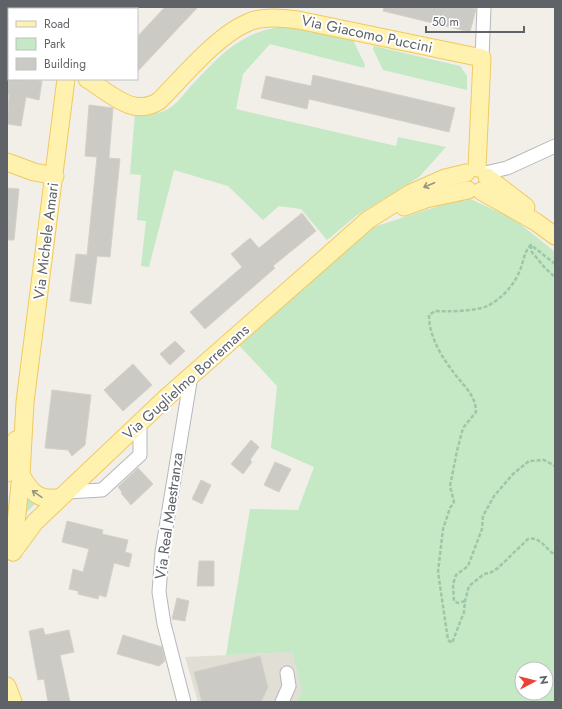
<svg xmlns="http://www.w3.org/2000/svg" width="562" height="709" viewBox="0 0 562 709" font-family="Jost,sans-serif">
<rect width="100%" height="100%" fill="#f1efe8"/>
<polygon fill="#e1ded6" points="292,652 302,692 296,702 198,702 185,657"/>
<g fill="#c5e8c5" fill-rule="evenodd">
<path d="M 280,27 L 293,27 L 353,40 L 365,65 L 364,68 L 270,44 L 243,74 L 236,109 L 396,146 L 398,137 L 446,147 L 419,177 L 356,216 L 327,240 L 301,209 L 279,206 L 263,220 L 228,186 L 174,170 L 149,267 L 141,266 L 146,221 L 137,220 L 141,175 L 130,174 L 135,114 C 146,115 159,114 168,109 C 177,104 184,94 190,87 C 218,58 238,33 280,27 Z"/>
<polygon points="374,46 460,66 467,76 467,90 383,70 373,49"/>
<path d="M 466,197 L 514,219 L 555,252 L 555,702 L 296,702 L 302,692 L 292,652 L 226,655 L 250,509 L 298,510 L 314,467 L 271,448 L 277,386 L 235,341 L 371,228 ZM 522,669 L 546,669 L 546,693 L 522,693 Z"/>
<polygon points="25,493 37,502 25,514"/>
</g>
<g fill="#cccac5" stroke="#d6d1c6">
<polygon points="165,7 198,7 137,72 137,37"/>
<polygon points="384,7 468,7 476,9 470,32 383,11"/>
<polygon points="313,75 455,108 449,132 309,99 307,109 261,98 266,76 311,86"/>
<polygon points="7,79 42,81 39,100 26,97 21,126 7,124 9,95 7,94"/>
<polygon points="89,105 113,108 109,158 120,159 110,257 97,256 91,304 70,301 76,254 87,255 97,157 85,156"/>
<polygon points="7,188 19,189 14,240 7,240"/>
<polygon points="302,213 316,231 273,266 275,268 205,329 190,312 242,267 231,254 250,238 259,248"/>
<polygon points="175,341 185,351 170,365 160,354"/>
<polygon points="133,364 152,385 123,411 104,390"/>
<polygon points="52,390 91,395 85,445 72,456 68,450 45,448"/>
<polygon points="251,440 259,447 250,460 252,462 243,474 231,464"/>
<polygon points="275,462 291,469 279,492 264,485"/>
<polygon points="138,468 153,484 131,505 121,493 122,492 118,487"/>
<polygon points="201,480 211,485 202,504 192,499"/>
<polygon points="67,521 103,530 102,534 128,540 125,552 132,554 129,567 114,563 106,597 99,595 98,599 78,594 78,591 69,589 73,569 83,572 89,549 62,542"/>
<polygon points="199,561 214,561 214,586 197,586"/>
<polygon points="177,598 189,601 185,621 172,619"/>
<polygon points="43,628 45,635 69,630 74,652 60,655 70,702 48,702 44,679 38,680 29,631"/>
<polygon points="123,635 162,647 165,661 159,666 117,654"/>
<polygon points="260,656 268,687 261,702 202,702 194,672"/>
</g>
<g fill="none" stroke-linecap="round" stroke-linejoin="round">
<defs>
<g id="minor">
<polyline points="30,7 32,9"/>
<polyline points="57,9 59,7"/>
<polyline points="108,9 109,7"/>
<polyline points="482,58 484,7"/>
<polyline points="485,173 507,168 555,146"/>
<polyline points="67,492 102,490 140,455 140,423"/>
<polyline points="184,702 164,624 159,592 162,552 191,376"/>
<polyline points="282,702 289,686 287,673"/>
</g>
<g id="major">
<path d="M 87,79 C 110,93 133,118 159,101 C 184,76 217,35 249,22 C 264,16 282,18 298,20 L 482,58 L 477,168"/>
<polyline points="7,162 34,172 55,176"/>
<polyline points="487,177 526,207"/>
<polyline points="481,191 536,222 555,236"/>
<polyline points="404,207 426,199 468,190"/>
<polyline points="7,473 16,440"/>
<path d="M 21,475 C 31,493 40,502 61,497"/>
<polyline points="13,552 35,522 167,397 368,220 411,193 445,178 466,173"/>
<polyline points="13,552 21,475 25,402 66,79"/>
<polyline points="7,686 13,702"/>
</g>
</defs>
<use href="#minor" stroke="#b5b8bc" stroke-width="15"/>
<use href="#major" stroke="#f2c960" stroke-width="19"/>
<g stroke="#9cc7a9" stroke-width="2.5" stroke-dasharray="4 2" stroke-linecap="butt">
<polyline points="531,245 531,251 545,268 555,277"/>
<path d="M 555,264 L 531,245 C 524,251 524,261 520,270 C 515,284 501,300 487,306 C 478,311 446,312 435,311 L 429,315 C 429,336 441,356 454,373 C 464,386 476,396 476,412 L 463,428 L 457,451 L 450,486 L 454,502 L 450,508 L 443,529 L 438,572 L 448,640 L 452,643 L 464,612 L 465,601 L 469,586 L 484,574 L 490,573 L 498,568 L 528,539 C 540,536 546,549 555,555"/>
<polyline points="465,601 458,603 454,601 453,584 456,575 468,566 482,529 483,516 494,496 513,474 529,461 544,460 555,466"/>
</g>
<use href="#minor" stroke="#fff" stroke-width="13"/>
<use href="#major" stroke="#fff2af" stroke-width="17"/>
</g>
<defs><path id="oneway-shaft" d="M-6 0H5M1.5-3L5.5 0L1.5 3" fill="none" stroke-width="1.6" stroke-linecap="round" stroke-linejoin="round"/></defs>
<g stroke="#979581">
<use href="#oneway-shaft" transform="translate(429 185) rotate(157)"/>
<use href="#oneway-shaft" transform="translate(37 494) rotate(-145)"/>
</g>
<g text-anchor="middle" stroke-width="4" stroke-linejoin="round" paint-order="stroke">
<g font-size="15" fill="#5f6368" stroke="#fff">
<text transform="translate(367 34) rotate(12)" y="5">Via Giacomo Puccini</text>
<text transform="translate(46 241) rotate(-83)" y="5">Via Michele Amari</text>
<text transform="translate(186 382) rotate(-42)" y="5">Via Guglielmo Borremans</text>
<text transform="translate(169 516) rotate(-82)" y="5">Via Real Maestranza</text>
</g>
</g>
<rect width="562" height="709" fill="none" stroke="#5f6368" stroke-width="16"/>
<rect x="8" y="8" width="130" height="72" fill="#ffffff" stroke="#bfc1c3"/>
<rect x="16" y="21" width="20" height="6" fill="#fff2af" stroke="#bfc1c3"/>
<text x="44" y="28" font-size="12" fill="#5f6368">Road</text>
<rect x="16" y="38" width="20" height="12" fill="#c5e8c5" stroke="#bfc1c3"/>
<text x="44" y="48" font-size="12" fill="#5f6368">Park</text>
<rect x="16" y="58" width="20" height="12" fill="#cccac5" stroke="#bfc1c3"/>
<text x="44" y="68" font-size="12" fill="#5f6368">Building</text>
<g transform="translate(534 681) rotate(83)"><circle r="19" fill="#ffffff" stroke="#bfc1c3"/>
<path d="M0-3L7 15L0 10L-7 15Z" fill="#ea4335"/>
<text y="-6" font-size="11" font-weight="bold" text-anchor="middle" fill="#5f6368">N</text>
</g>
<path d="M426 26v6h98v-6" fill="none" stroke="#5f6368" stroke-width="2"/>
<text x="432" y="26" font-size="12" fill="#5f6368" stroke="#ffffff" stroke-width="3" paint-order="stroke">50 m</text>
</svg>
